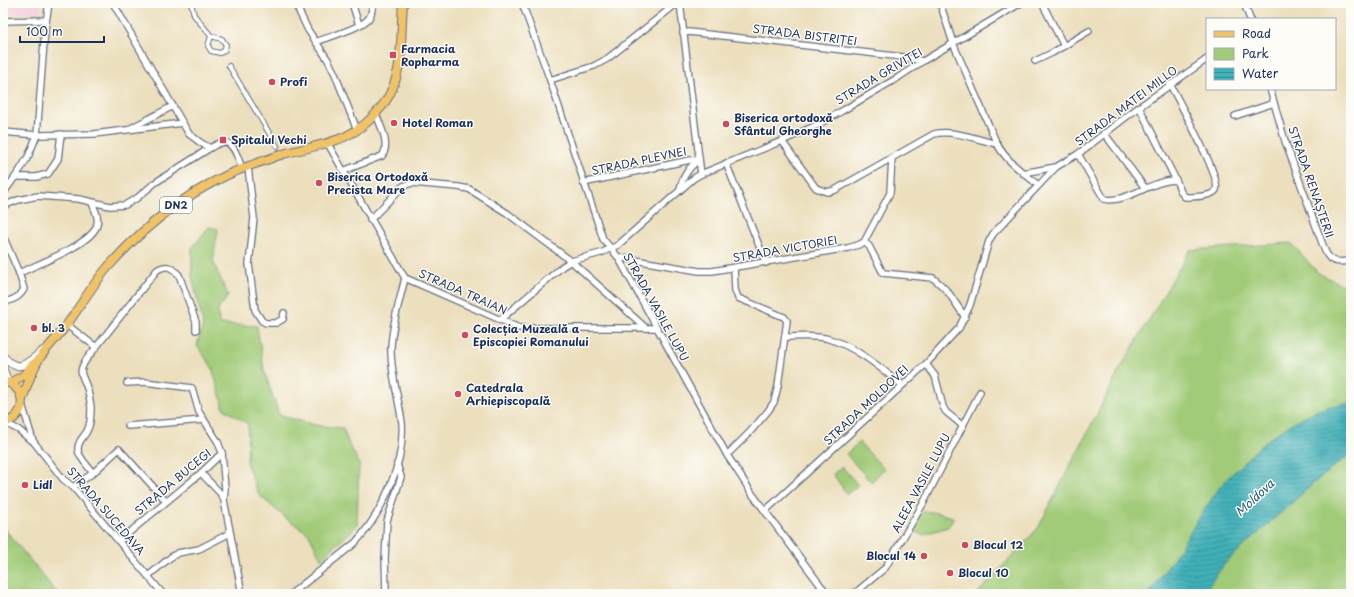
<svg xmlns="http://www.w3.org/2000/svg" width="1354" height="597" viewBox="0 0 1354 597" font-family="'Playpen Sans',sans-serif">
<defs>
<pattern id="water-rules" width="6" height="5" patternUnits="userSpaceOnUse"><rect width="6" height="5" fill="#3fb0b8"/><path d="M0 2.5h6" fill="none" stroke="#349099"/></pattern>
</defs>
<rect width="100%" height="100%" fill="#fdfcf7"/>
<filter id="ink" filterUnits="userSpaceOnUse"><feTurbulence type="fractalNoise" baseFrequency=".025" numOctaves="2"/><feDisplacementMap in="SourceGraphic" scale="8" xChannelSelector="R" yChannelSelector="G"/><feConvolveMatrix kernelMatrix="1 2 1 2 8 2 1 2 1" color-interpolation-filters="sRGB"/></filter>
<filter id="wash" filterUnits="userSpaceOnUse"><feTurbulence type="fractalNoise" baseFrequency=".012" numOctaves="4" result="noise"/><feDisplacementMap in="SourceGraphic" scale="16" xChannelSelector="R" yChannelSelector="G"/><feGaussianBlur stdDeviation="0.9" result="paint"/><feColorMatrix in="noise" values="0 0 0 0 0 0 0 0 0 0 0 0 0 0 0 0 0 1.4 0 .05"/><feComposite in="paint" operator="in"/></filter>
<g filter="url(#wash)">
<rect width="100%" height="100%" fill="#ecdfbd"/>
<polygon fill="#f3cfdf" points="8,3 41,3 41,12 8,13"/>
<g fill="#a1cb78" stroke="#5e7d6b">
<polygon points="209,227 218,229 213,261 228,296 218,310 219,324 257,326 264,370 279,415 314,425 343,428 350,447 359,463 357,526 321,559 309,534 287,519 259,495 247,465 248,424 224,409 212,367 197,346 203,324 192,276 192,248"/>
<path d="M 1291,243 L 1318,273 L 1351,289 L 1351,403 L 1347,404 C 1330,410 1305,417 1290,425 C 1228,460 1201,525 1159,579 L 1150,594 L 977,594 L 1038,528 L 1120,369 L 1190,250 Z"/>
<polygon points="859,442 884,469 871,482 846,454"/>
<polygon points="1351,453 1351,594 1203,594 1216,575 1227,561 1315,482"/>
<polygon points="842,467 858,485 847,494 833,474"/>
<polygon points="924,511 938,513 953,517 953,520 948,527 922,535 910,529 915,520"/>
<polygon points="3,527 58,594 3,594"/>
</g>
<path fill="url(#water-rules)" stroke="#2d708b" d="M 1351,403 L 1351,453 L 1315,482 L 1227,561 L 1216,575 L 1203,594 L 1150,594 L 1159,579 L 1168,567 C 1185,541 1201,513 1220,487 C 1225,480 1232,474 1239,467 C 1269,437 1306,406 1351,403 Z"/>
</g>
<g filter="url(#ink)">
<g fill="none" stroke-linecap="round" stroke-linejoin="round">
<defs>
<g id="pedestrian">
<polyline points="191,3 194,15 211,36 222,39 226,45 224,51 220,53 211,51 208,46 211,36"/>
<polyline points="229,66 277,146"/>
</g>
<g id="minor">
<path d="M 113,3 L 189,134 L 201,143 L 210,148 C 214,146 220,142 225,142 C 235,144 239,161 242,169"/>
<polyline points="295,3 308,30 328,60 335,74 357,130"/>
<polyline points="352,3 359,25"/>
<polyline points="522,3 550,80 603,239 618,257 727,455 753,495 827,594"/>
<polyline points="680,3 701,174"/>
<path d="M 940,3 L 953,43 L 997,144 C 1007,162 1023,172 1038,185"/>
<polyline points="1042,3 1064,46"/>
<polyline points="1244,3 1250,19"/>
<polyline points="3,21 46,20"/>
<polyline points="683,33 689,32 903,57 923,61"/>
<path d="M 316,42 C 328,37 362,28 369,18 C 372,14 372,8 373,3"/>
<polyline points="1035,61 1052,53 1089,31"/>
<polyline points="550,80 594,66 607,59 676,4 680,4"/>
<path d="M 1270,89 L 1285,141 L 1325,251 C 1331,264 1338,262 1351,261"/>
<polyline points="1139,107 1176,180"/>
<polyline points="1235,116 1274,103"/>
<polyline points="131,128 173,106"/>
<polyline points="3,132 37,135 94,134 183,123"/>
<polyline points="1104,133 1145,188"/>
<path d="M 782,141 L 816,188 L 827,192 L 835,190 L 934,134 C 952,129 979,140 997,144"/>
<path d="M 1078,154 L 1104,199 C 1126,204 1151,180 1176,180 L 1181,192 L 1185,197 C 1192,197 1212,197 1216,190 C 1222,178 1177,99 1170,84"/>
<polyline points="726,163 766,263"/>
<polyline points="248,167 254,218 249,264 255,310 262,321 266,323 276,323 283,319 284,313"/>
<path d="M 343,171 L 382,156 C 391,145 380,125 376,114"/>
<polyline points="1023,173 1056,167"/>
<polyline points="16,177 36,177 48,174 58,159 61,134"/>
<polyline points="583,183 690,160 699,160"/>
<path d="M 680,190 C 681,180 689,166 698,161"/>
<polyline points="3,194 20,170 28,157 37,135 45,29 49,3"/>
<polyline points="3,206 18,200 38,196 79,199 110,206 125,205 137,198 156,182 210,148"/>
<polyline points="370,220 403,186 412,183 458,187 469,189 507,213 571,261 646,328"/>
<path d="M 3,236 L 19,273 L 24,289 C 20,298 11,300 3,303"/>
<polyline points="864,242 869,246 883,273 933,278 940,284 948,292 965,317"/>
<polyline points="618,257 699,271 712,271 848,248 858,245 864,242 890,193 892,158"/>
<path d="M 19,273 C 36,265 95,243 97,224 C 99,217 95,210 92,203"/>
<polyline points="405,278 519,328 656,328"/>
<polyline points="500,320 563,266 571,261 601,253 618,245 694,178 701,174 782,141 817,125 842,111 899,77 923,61 1021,3"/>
<polyline points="67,325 96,347"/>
<path d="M 785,337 C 799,337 815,335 829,339 C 855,346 882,369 902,385"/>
<polyline points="926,364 935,376 938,387 943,407 946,412 963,426"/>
<polyline points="127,383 145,382 192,388 199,412 218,442 222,453 225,489 224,500 242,594"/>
<polyline points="22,404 33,441"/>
<polyline points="5,423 19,430 28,438 33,441 63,479 73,487 163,594"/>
<polyline points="128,426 204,420"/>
<polyline points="727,455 750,432 768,411 774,402 778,386 787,321 784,317 738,298 735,290 734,268"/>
<path d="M 93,473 C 89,467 79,458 78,450 C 77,442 84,437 87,431 C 91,424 91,414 91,407 C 90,401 89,394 87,388 C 83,375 77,373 86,360 L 157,270 C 167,264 172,267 179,275 L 196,322 L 196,330"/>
<polyline points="201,473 220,493 224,499"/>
<polyline points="73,487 93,473 119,449 166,501"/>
<polyline points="765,511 926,364 959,328 970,305 989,241 993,234 1056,167 1078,154 1139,107 1207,59"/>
<polyline points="119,541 201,473 222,453"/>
<polyline points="148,576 171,557 178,553 199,549 230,533"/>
<path d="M 291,594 L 355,543 C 382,514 405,463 402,423 C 399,399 390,371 391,347 C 392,324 400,300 405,278 L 328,144"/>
<polyline points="386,594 385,558 387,521 401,477 397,464"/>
<polyline points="811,594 823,588"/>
<polyline points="854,594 885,568 923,504 980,392"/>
</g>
<g id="tertiary">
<path d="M 3,356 C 19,376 29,361 44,350"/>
<polyline points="3,369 8,382"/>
</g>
<g id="primary">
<path d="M 3,381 C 28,386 28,418 3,423"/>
<polyline points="10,383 24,375 32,365 36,362"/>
<path d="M 22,400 C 26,388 33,369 39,359 C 48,346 59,336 68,323 C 81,305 93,284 108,267 C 146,224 192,188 246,167 C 258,163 271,158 283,154 C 325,143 354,143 383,105 C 405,76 400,37 403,3"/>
</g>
</defs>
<use href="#pedestrian" stroke="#646d7f" stroke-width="6"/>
<use href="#minor" stroke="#646d7f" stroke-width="8"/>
<use href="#tertiary" stroke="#646d7f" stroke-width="9"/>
<use href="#primary" stroke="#646d7f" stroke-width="10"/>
<use href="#pedestrian" stroke="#fff" stroke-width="4"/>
<use href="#minor" stroke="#fff" stroke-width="5.5"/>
<use href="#tertiary" stroke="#fff" stroke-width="7"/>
<use href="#primary" stroke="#f0c369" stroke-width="8"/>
</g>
</g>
<g fill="#d1495b" stroke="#fdfcf7" stroke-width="1.5">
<rect x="389" y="51" width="8" height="8" rx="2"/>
<circle cx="272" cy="82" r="4"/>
<circle cx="394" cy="123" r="4"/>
<circle cx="726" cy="124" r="4"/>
<rect x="219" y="136" width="8" height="8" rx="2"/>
<circle cx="319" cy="183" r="4"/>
<circle cx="34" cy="328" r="4"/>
<circle cx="465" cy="335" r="4"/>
<circle cx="458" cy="394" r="4"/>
<circle cx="25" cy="485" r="4"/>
<circle cx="965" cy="545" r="4"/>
<circle cx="924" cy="556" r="4"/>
<circle cx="950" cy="573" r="4"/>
</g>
<g text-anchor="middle" stroke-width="3" stroke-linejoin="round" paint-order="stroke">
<rect fill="#fdfcf7" stroke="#5f6c8c" stroke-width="1" x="160" y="197" width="32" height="16" rx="3"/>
<g font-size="10" font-weight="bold" fill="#1b2f5e">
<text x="176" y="209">DN2</text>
</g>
<g font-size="11" fill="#1b2f5e" stroke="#fdfcf7">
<text transform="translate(805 35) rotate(7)" y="4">STRADA BISTRIȚEI</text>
<text transform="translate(879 76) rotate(-31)" y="4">STRADA GRIVIȚEI</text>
<text transform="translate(1126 106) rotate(-37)" y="4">STRADA MATEI MILLO</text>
<text transform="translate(639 161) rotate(-12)" y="4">STRADA PLEVNEI</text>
<text transform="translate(1311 182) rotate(71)" y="4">STRADA RENAȘTERII</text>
<text transform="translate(785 249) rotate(-10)" y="4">STRADA VICTORIEI</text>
<text transform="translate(463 292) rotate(24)" y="4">STRADA TRAIAN</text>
<text transform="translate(656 307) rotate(61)" y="4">STRADA VASILE LUPU</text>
<text transform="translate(866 405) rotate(-43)" y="4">STRADA MOLDOVEI</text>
<text transform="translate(173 482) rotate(-40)" y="4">STRADA BUCEGI</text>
<text transform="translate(921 483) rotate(-62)" y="4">ALEEA VASILE LUPU</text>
<text transform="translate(106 511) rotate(49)" y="4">STRADA SUCEDAVA</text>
</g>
<g font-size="11" font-weight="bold" fill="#1b2f5e" stroke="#fdfcf7" text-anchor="start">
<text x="401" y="53">Farmacia<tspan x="401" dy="13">Ropharma</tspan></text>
<text x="280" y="86">Profi</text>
<text x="734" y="122">Biserica ortodoxă<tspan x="734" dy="13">Sfântul Gheorghe</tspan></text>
<text x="402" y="127">Hotel Roman</text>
<text x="231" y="144">Spitalul Vechi</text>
<text x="327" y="181">Biserica Ortodoxă<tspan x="327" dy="13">Precista Mare</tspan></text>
<text x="42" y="332">bl. 3</text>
<text x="473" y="333">Colecția Muzeală a<tspan x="473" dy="13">Episcopiei Romanului</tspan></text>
<text x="466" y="392">Catedrala<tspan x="466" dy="13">Arhiepiscopală</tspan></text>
<text x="33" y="489">Lidl</text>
<text x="973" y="549">Blocul 12</text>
<text x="916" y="560" text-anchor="end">Blocul 14</text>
<text x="958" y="577">Blocul 10</text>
</g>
<g font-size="12" font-style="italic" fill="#285c7e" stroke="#fdfcf7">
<text transform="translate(1255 498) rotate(-43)" y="4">Moldova</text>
</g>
</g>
<rect width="1354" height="597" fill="none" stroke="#fdfcf7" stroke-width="16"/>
<rect x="1206" y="18" width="130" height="72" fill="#fdfcf7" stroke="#a3aaba"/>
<rect x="1214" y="31" width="20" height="6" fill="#f0c369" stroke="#a3aaba"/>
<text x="1242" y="38" font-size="12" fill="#1b2f5e">Road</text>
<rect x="1214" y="48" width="20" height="12" fill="#a1cb78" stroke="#a3aaba"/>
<text x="1242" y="58" font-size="12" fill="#1b2f5e">Park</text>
<rect x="1214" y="68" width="20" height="12" fill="url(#water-rules)" stroke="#a3aaba"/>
<text x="1242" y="78" font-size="12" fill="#1b2f5e">Water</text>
<path d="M20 36v6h84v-6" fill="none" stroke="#1b2f5e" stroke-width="2"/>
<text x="26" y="36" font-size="12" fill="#1b2f5e" stroke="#fdfcf7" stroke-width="3" paint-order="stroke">100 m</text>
</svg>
